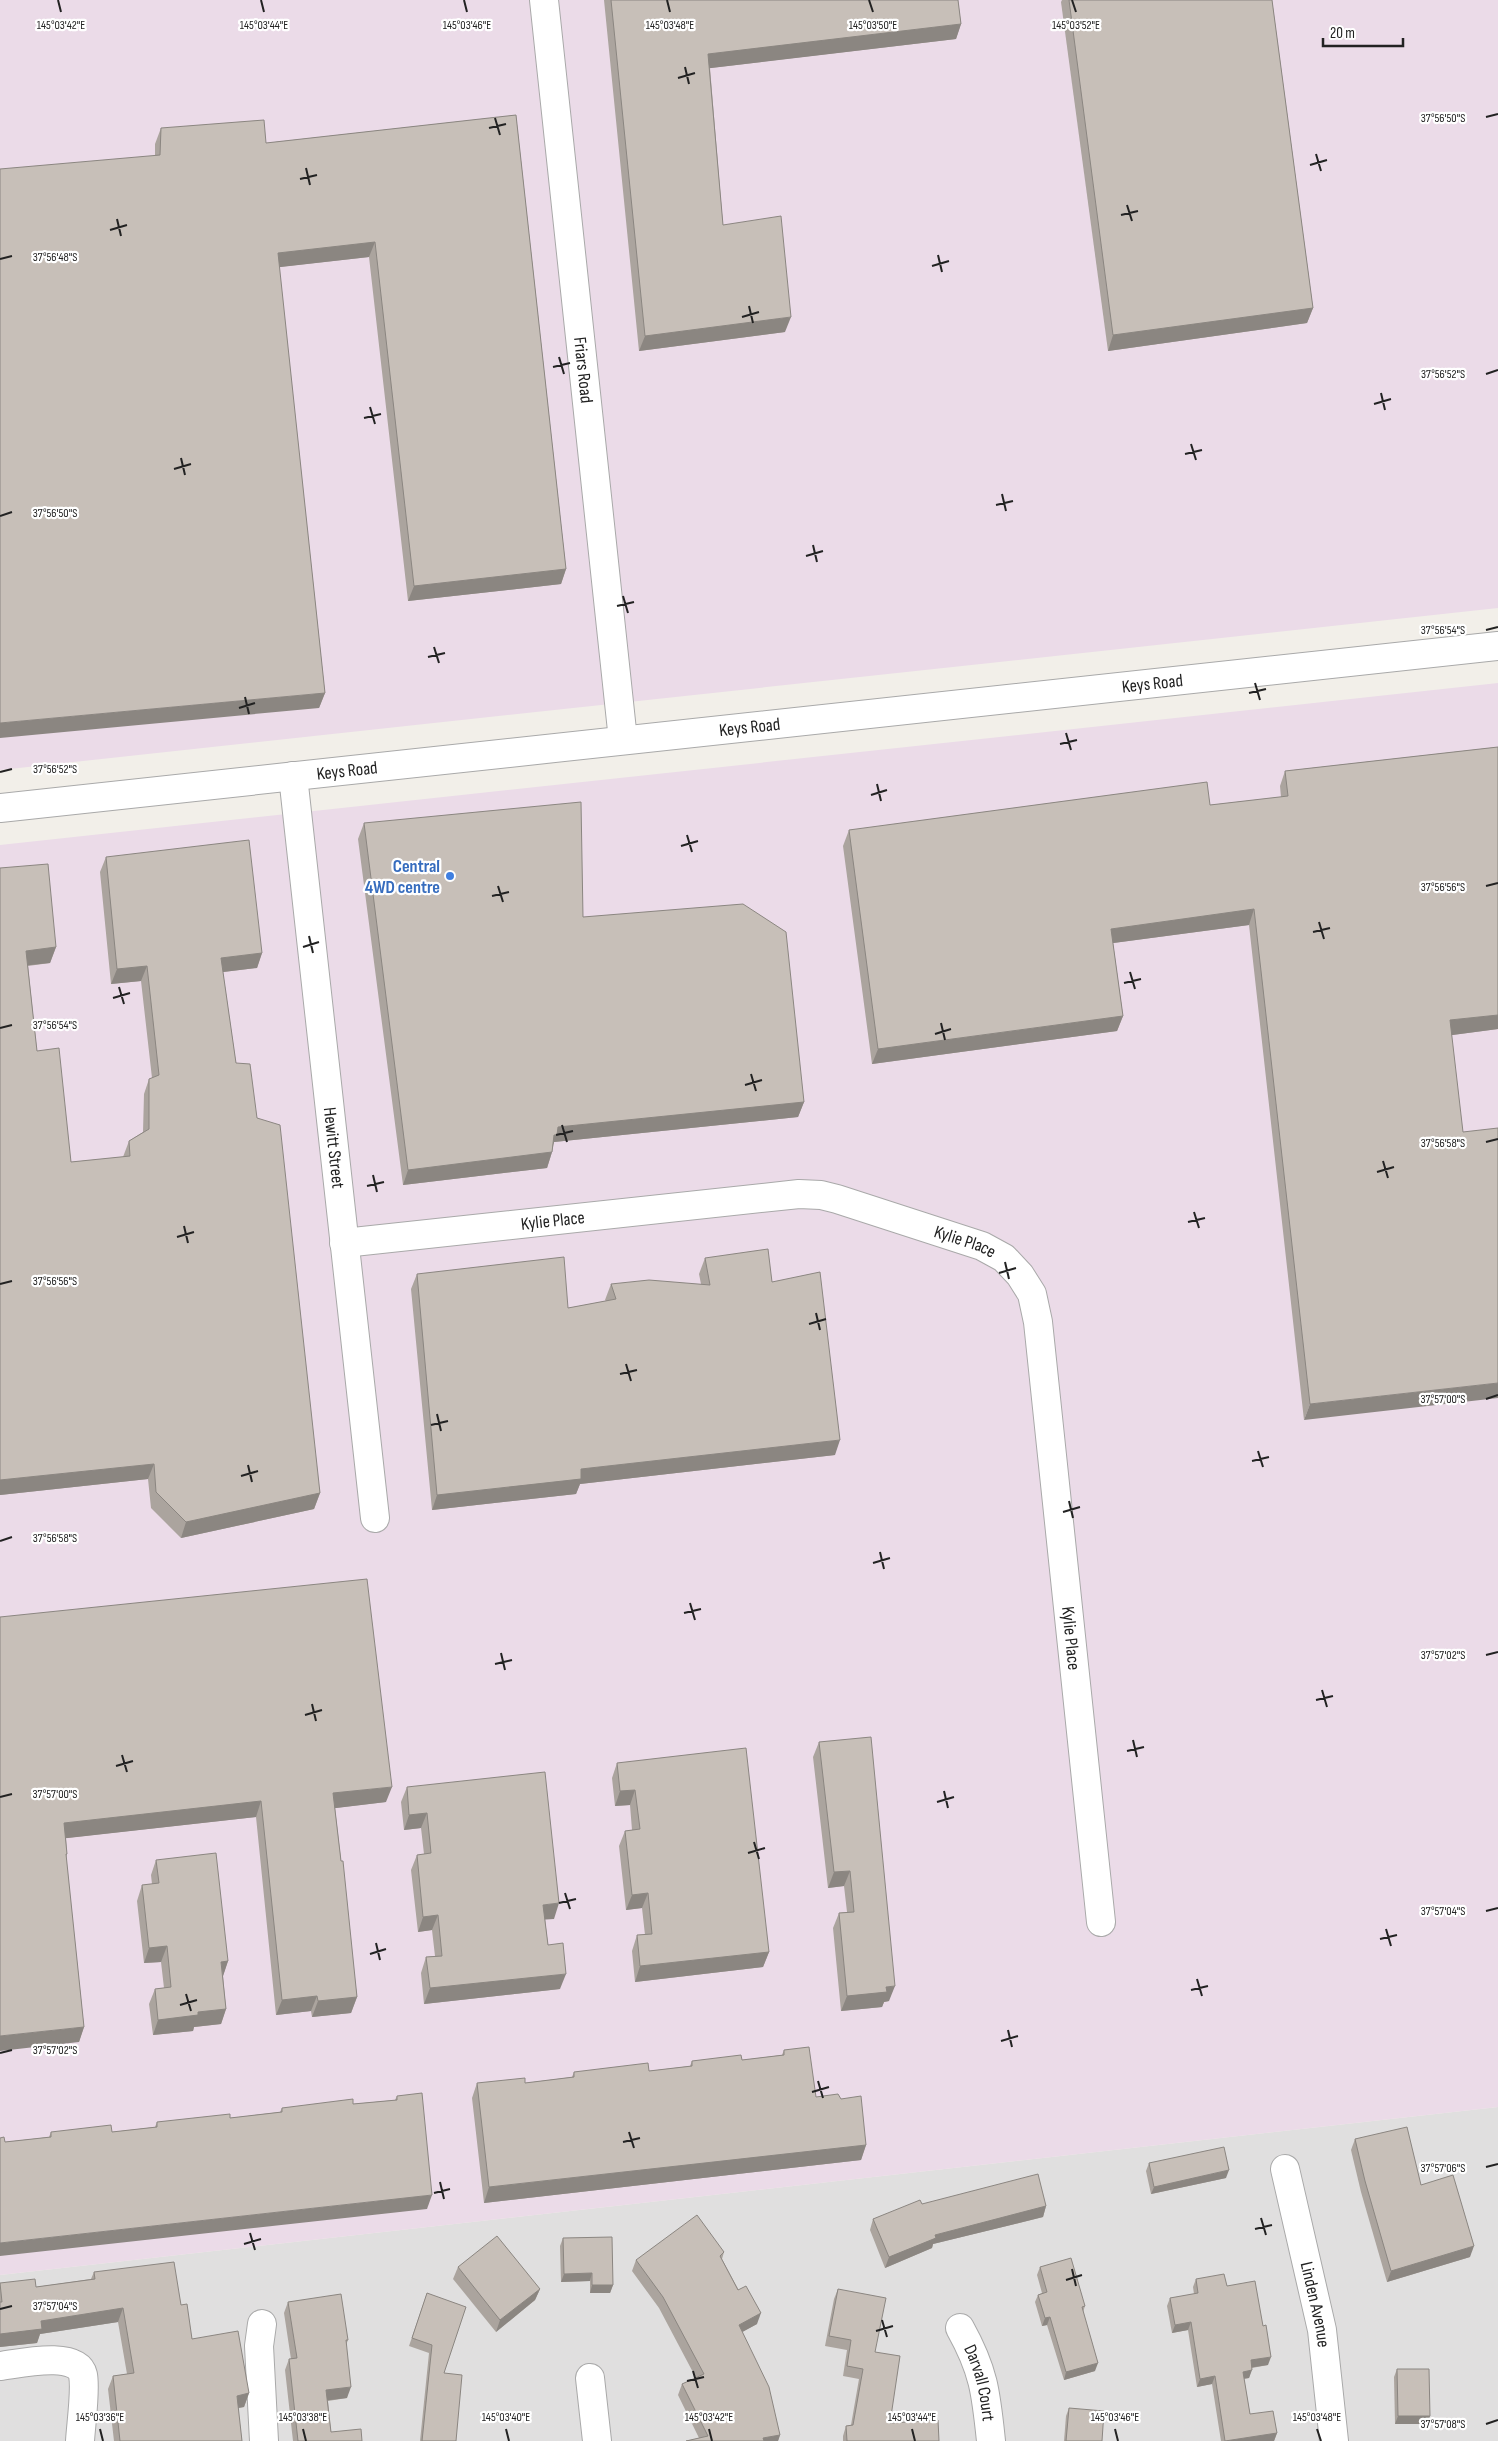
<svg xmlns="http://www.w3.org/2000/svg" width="1498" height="2441" viewBox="0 0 1498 2441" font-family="'Sofia Sans Condensed',sans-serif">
<rect width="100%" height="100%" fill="#f2efe9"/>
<polygon fill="#e0dfdf" points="1498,2107 1498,2441 0,2441 0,2275"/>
<g fill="#ebdbe8">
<polygon points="0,0 1498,0 1498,608 0,770"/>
<polygon points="1498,683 1498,2107 0,2275 0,845"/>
</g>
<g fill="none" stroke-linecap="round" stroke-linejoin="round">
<defs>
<g id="minor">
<path id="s1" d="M 544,0 L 623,740"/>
<path id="s2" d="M 293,776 L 375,1518"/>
<path id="s3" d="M 0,808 L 1498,646"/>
<path id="s4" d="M 344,1243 L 799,1194 L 821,1195 L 837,1199 L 982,1246 L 1004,1258 L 1020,1275 L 1032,1294 L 1038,1322 L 1101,1922"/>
<path id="s5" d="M 1285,2169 L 1322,2330 L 1334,2441"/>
<polyline points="262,2324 259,2346 264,2441"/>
<path id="s6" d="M 960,2328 C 984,2371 986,2393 991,2441"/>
<path d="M 0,2366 C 18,2364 77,2350 83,2375 C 86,2390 81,2424 80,2441"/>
<polyline points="590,2378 597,2441"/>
</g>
</defs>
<use href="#minor" stroke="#a9a9a9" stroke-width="30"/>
<use href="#minor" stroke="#fff" stroke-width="28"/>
</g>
<g fill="#aba49e">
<polygon points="604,0 958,0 961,24 956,39 710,68 723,225 785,332 639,351"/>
<polygon points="1062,0 1272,0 1313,308 1307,323 1108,351 1061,2"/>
<polygon points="516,115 566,569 561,584 408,601 369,257 279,267 325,693 319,708 155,155 155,144 161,128 266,143"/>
<polygon points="1498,747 1498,1029 1452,1035 1304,1420 1249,925 1113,943 1123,1016 1117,1031 872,1064 843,846 849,830 1210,805 1281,797 1280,786 1285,771"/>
<polygon points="364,823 583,917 804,1102 798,1117 554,1142 552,1152 547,1168 403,1185 358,839"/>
<polygon points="106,857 262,953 257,968 223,972 236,1063 257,1118 320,1493 314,1509 181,1538 151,1508 148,1479 0,1495 0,868 56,947 50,963 28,966 37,1051 71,1162 123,1157 129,1141 143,1132 144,1094 149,1079 152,1078 141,981 111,984 100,872"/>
<polygon points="705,1258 772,1282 835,1455 580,1484 576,1494 432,1510 411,1289 417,1274 568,1308 606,1301 605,1300 611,1284 701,1284 699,1274"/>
<polygon points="0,1617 386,1802 335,1808 357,1997 351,2013 312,2017 311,2011 276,2015 256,1817 66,1838 67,1854 66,1858 84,2027 79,2042"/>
<polygon points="819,1742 889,2001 884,2002 882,2007 841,2011 833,1928 839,1913 847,1912 844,1886 828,1888 813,1757"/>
<polygon points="617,1763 769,1952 763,1967 635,1982 632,1951 637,1935 645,1935 642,1908 626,1910 619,1846 625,1831 632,1830 630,1805 615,1806 612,1778"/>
<polygon points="407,1787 554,1919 545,1919 548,1945 560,1989 424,2004 421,1973 426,1957 435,1956 432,1930 418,1932 411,1870 417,1855 424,1854 421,1828 404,1830 401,1802"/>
<polygon points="156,1860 228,1961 223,1976 226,2009 221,2024 194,2027 193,2031 153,2035 149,2004 155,1989 164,1988 161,1962 144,1963 137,1901 142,1885 152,1884 151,1875"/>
<polygon points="784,2050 816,2097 866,2145 861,2160 484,2203 472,2098 477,2083 525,2083 572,2077 574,2072 649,2071 690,2066 692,2061 742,2060 782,2055"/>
<polygon points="397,2096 427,2209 5,2142 49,2137 51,2132 112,2132 155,2127 157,2122 230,2118 280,2112 282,2108 353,2104 395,2100"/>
<polygon points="1355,2139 1421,2185 1470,2257 1387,2282 1361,2192 1351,2150"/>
<polygon points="1149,2163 1226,2178 1151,2194 1146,2171"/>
<polygon points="922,2204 1046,2206 1043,2217 933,2244 932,2248 885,2268 870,2230 873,2219"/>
<polygon points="563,2238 613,2285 610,2293 590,2293 590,2281 561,2282 560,2246"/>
<polygon points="724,2252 722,2259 757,2324 742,2332 780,2435 778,2441 686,2441 699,2438 678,2395 682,2384 696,2378 659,2308 632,2271 636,2260"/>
<polygon points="458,2267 540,2289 535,2300 496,2332 453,2279"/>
<polygon points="1040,2267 1085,2306 1083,2312 1095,2371 1064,2380 1047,2325 1042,2326 1035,2302 1038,2295 1042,2293 1037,2275"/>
<polygon points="94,2272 181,2305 192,2339 249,2393 244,2407 238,2408 242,2441 114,2441 108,2389 113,2376 127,2374 118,2322 40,2334 37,2343 0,2347 0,2283 36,2287 91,2279"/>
<polygon points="1196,2279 1227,2286 1268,2365 1252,2368 1249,2378 1244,2379 1250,2414 1277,2433 1274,2441 1221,2441 1212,2384 1197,2387 1188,2330 1172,2333 1167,2306 1170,2298 1194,2294 1193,2287"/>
<polygon points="838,2289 875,2352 890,2423 939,2441 843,2441 843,2436 846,2426 851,2425 859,2379 843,2376 847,2350 825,2346 834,2299"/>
<polygon points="427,2293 444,2373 456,2441 420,2441 429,2353 409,2346"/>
<polygon points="288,2302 348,2340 346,2345 347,2398 328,2401 331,2432 362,2441 293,2441 285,2370 289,2359 291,2359 284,2313"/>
<polygon points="1397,2369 1430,2416 1427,2424 1395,2424 1394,2377"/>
<polygon points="1069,2408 1102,2441 1064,2441 1066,2416"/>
</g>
<g fill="#8b8681">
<polygon points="961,24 956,39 703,69 708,54"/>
<polygon points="375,242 369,257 272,268 278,253"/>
<polygon points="1313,308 1307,323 1108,351 1113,335"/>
<polygon points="791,317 785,332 639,351 645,336"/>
<polygon points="566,569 561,584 408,601 414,586"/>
<polygon points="325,693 319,708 0,738 0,723"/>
<polygon points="1254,909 1249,925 1106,944 1111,929"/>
<polygon points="56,947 50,963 21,966 26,951"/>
<polygon points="262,953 257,968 215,973 221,958"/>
<polygon points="147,966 141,981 111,984 117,969"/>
<polygon points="1498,1015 1498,1029 1445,1036 1450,1020"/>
<polygon points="1123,1016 1117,1031 872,1064 878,1049"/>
<polygon points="804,1102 798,1117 554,1142 551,1150 554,1135 558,1127"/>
<polygon points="552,1152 547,1168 403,1185 408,1170"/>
<polygon points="1498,1383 1498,1398 1304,1420 1310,1404"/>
<polygon points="840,1440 835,1455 580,1484 576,1494 432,1510 437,1495 581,1469"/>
<polygon points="154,1464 148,1479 0,1495 0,1480"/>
<polygon points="320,1493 314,1509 181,1538 186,1522"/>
<polygon points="392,1787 386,1802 328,1809 333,1793"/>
<polygon points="635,1790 630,1805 615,1806 620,1791"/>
<polygon points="261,1801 256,1817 59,1839 64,1823"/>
<polygon points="427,1813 421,1828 404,1830 409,1815"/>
<polygon points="850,1871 844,1886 828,1888 834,1872"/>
<polygon points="648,1893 642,1908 626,1910 632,1895"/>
<polygon points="559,1903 554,1919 538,1920 543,1905"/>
<polygon points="438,1915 432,1930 418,1932 423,1917"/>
<polygon points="167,1946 161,1962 144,1963 149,1948"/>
<polygon points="769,1952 763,1967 635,1982 640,1966"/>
<polygon points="228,1961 223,1976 221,1962"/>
<polygon points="566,1974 560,1989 424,2004 430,1988"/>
<polygon points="895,1986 889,2001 884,2002 882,2007 841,2011 847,1996 886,1987"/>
<polygon points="317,1996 311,2011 276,2015 282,2000"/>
<polygon points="357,1997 351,2013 312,2017 318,2001"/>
<polygon points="226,2009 221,2024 194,2027 193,2031 153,2035 158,2020 198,2012"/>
<polygon points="84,2027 79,2042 0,2051 0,2036"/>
<polygon points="866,2145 861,2160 484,2203 489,2187"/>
<polygon points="1229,2170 1226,2178 1151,2194 1154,2187"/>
<polygon points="432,2195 427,2209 0,2256 0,2243"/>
<polygon points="1046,2206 1043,2217 933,2244 932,2248 885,2268 889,2257 935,2235"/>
<polygon points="1474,2246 1470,2257 1387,2282 1391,2271"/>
<polygon points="592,2273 590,2281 561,2282 564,2274"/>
<polygon points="592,2285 613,2285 610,2293 590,2293"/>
<polygon points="540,2289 535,2300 496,2332 500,2320"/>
<polygon points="123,2308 118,2322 40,2334 37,2343 0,2347 0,2334 41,2321"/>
<polygon points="761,2313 757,2324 735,2336 739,2325"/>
<polygon points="1050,2317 1047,2325 1042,2326 1045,2318"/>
<polygon points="1191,2322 1188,2330 1172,2333 1175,2325"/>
<polygon points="1271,2357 1268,2365 1248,2368 1251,2360"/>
<polygon points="1098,2363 1095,2371 1064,2380 1066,2372"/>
<polygon points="1252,2370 1249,2378 1240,2379 1243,2372"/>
<polygon points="1215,2376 1212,2384 1197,2387 1200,2379"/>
<polygon points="351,2387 347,2398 322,2401 326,2390"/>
<polygon points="249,2393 244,2407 232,2409 237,2396"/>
<polygon points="1398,2416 1430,2416 1427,2424 1395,2424"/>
<polygon points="1277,2433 1274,2441 1225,2441"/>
<polygon points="780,2435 778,2441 762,2441 763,2438"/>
</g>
<g fill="#c7bfb8" stroke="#8b8681">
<polygon points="611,0 958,0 961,24 708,54 723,225 781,216 791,317 645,336"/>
<polygon points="1069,0 1272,0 1313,308 1113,335"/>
<polygon points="516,115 566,569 414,586 375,242 278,253 325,693 0,723 0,169 160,155 161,128 264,120 266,143"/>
<polygon points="1498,747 1498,1015 1450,1020 1463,1132 1498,1128 1498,1383 1310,1404 1254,909 1111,929 1123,1016 878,1049 849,830 1207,782 1210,805 1288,796 1285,771"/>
<polygon points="581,802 583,917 743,904 786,932 804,1102 558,1127 557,1135 554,1135 552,1152 408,1170 364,823"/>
<polygon points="249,840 262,953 221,958 236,1063 250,1064 257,1118 280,1125 320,1493 186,1522 156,1492 154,1464 0,1480 0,868 48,864 56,947 26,951 37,1051 59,1048 71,1162 130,1156 129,1141 149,1129 149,1079 159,1075 147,966 117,969 106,857"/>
<polygon points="768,1249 772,1282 820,1272 840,1440 581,1469 581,1479 437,1495 417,1274 564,1257 568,1308 616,1299 611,1284 649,1280 710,1285 705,1258"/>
<polygon points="367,1579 392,1787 333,1793 341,1861 343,1861 357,1997 318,2001 317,1996 282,2000 261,1801 64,1823 67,1854 66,1854 84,2027 0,2036 0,1617"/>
<polygon points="871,1737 895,1986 886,1987 887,1992 847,1996 839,1913 854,1912 850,1871 834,1872 819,1742"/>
<polygon points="746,1748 769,1952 640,1966 637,1935 652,1934 648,1893 632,1895 625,1831 640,1829 635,1790 620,1791 617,1763"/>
<polygon points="545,1772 559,1903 543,1905 548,1945 563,1943 566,1974 430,1988 426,1957 442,1956 438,1915 423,1917 417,1855 431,1853 427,1813 409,1815 407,1787"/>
<polygon points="216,1853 228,1961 221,1962 226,2009 198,2012 198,2015 158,2020 155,1989 171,1987 167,1946 149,1948 142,1885 159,1883 156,1860"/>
<polygon points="809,2047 816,2097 838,2094 841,2099 861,2096 866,2145 489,2187 477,2083 525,2078 525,2083 574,2077 574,2072 648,2063 649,2071 692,2066 692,2061 741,2055 742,2060 784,2055 784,2050"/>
<polygon points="422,2093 432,2195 0,2243 0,2138 4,2137 5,2142 51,2137 51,2132 111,2125 112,2132 157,2127 157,2122 230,2114 230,2118 282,2112 282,2108 353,2099 353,2104 397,2100 397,2096"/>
<polygon points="1407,2127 1421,2185 1453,2175 1474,2246 1391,2271 1365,2181 1355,2139"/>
<polygon points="1224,2147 1229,2170 1154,2187 1149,2163"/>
<polygon points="1038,2174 1046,2206 935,2235 936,2238 889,2257 873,2219 920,2200 922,2204"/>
<polygon points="697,2215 724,2252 720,2256 738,2290 746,2286 761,2313 739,2325 769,2387 780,2435 763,2438 764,2441 686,2441 708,2436 682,2384 704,2374 663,2297 636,2260"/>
<polygon points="497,2236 540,2289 500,2320 458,2267"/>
<polygon points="612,2237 613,2285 592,2285 592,2273 564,2274 563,2238"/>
<polygon points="1071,2258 1085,2306 1082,2307 1098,2363 1066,2372 1050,2317 1045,2318 1038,2295 1047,2292 1040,2267"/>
<polygon points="174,2262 181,2305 187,2304 192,2339 238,2331 249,2393 237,2396 242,2441 120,2441 113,2376 134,2373 123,2308 41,2321 42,2329 0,2334 0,2302 2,2302 0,2283 35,2279 36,2287 95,2279 94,2272"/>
<polygon points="1224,2274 1227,2286 1255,2281 1263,2326 1266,2325 1271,2357 1251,2360 1252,2370 1243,2372 1250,2414 1273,2411 1277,2433 1225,2441 1215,2376 1200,2379 1191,2322 1175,2325 1170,2298 1198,2293 1196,2279"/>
<polygon points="838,2289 886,2298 875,2352 900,2356 890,2423 938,2420 939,2441 847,2441 846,2426 853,2425 863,2369 847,2366 851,2340 829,2336"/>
<polygon points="427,2293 466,2307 444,2373 462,2375 456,2441 422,2441 432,2345 412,2338"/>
<polygon points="341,2294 348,2340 346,2340 351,2387 326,2390 331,2432 361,2429 362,2441 298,2441 289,2359 297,2358 288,2302"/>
<polygon points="1397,2369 1429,2369 1430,2416 1398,2416"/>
<polygon points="1069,2408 1104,2411 1102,2441 1066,2441"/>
</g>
<path fill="none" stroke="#222" stroke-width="2" d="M 58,0 L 61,12M 261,0 L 264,12M 464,0 L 467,12M 667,0 L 670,12M 869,0 L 873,12M 1072,0 L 1076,12M 685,67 L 689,84M 678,78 L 695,73M 1486,117 L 1498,114M 495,118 L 500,135M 489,128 L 506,124M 1316,154 L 1321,171M 1310,165 L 1327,160M 306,168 L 310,185M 300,179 L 317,175M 1127,205 L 1132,221M 1121,215 L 1138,211M 117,219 L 121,236M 110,230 L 127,225M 938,255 L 942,272M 0,259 L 12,256M 932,266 L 949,261M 749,306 L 753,323M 742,317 L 759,312M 559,357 L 564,374M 553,367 L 570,363M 1486,374 L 1498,370M 1381,393 L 1385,410M 1374,404 L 1391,399M 370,407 L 375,424M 364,418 L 381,414M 1191,444 L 1196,460M 1185,454 L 1202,450M 181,458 L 185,475M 174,469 L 191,464M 1002,494 L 1006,511M 996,505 L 1013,501M 0,516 L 12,512M 813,545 L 817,562M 806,556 L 823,551M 623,596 L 628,613M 617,606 L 634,602M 1486,630 L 1498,627M 434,647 L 439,663M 428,657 L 445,653M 1255,683 L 1260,700M 1249,693 L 1266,689M 245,697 L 249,714M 239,708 L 255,703M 1066,733 L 1071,750M 1060,744 L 1077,740M 0,772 L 12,769M 877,784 L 881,801M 871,795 L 887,790M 687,835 L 692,852M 681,846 L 698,841M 498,886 L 503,902M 1486,886 L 1498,883M 492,896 L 509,892M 1319,922 L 1324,939M 1313,932 L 1330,928M 309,936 L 313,953M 303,947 L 319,942M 1130,972 L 1135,989M 1124,983 L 1141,979M 119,987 L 124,1004M 113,998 L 130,993M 941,1023 L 945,1040M 0,1028 L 12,1025M 935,1034 L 951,1029M 751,1074 L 756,1091M 745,1085 L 762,1080M 562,1125 L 567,1142M 556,1135 L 573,1131M 1486,1142 L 1498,1139M 1383,1161 L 1388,1178M 1377,1172 L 1394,1167M 373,1175 L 377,1192M 367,1186 L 384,1182M 1194,1212 L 1199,1228M 1188,1222 L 1205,1218M 184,1226 L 188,1243M 177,1237 L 194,1232M 1005,1262 L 1009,1279M 999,1273 L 1016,1268M 0,1284 L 12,1281M 816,1313 L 820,1330M 809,1324 L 826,1319M 626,1364 L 631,1381M 620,1374 L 637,1370M 1486,1399 L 1498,1395M 437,1414 L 441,1431M 431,1425 L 448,1421M 1258,1451 L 1263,1467M 1252,1461 L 1269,1457M 248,1465 L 252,1482M 241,1476 L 258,1471M 1069,1501 L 1073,1518M 1063,1512 L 1080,1507M 0,1541 L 12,1537M 880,1552 L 884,1569M 873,1563 L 890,1558M 690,1603 L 695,1620M 684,1613 L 701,1609M 501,1653 L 505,1670M 1486,1655 L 1498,1652M 495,1664 L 512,1660M 1322,1690 L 1327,1707M 1316,1700 L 1333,1696M 312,1704 L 316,1721M 305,1715 L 322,1710M 1133,1740 L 1137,1757M 1127,1751 L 1144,1747M 122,1755 L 127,1772M 116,1766 L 133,1761M 944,1791 L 948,1808M 0,1797 L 12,1794M 937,1802 L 954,1797M 754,1842 L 759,1859M 748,1853 L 765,1848M 565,1893 L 570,1909M 559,1903 L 576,1899M 1486,1911 L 1498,1908M 1386,1929 L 1391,1946M 1380,1939 L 1397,1935M 376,1943 L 380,1960M 370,1954 L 386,1949M 1197,1979 L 1202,1996M 1191,1990 L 1208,1986M 186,1994 L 191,2011M 180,2005 L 197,2000M 1008,2030 L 1012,2047M 1001,2041 L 1018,2036M 0,2053 L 12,2050M 818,2081 L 823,2098M 812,2092 L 829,2087M 629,2132 L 634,2148M 623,2142 L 640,2138M 1486,2167 L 1498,2164M 440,2182 L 444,2199M 434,2193 L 450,2189M 1261,2218 L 1266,2235M 1255,2229 L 1272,2225M 250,2233 L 255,2250M 244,2244 L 261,2239M 1072,2269 L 1076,2286M 1066,2280 L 1082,2275M 0,2309 L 12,2306M 882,2320 L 887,2337M 876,2331 L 893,2326M 693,2371 L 698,2388M 687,2381 L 704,2377M 1486,2424 L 1498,2420M 100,2429 L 103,2441M 303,2429 L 306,2441M 506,2429 L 509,2441M 709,2429 L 712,2441M 912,2429 L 915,2441M 1115,2429 L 1118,2441M 1317,2429 L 1321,2441"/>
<circle fill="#3f7fe0" stroke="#fff" stroke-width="2" cx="450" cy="876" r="5"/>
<g text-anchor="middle" stroke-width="4.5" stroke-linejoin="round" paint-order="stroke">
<g font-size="18" fill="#222" stroke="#fff">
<text dy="6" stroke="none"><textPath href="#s1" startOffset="372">Friars Road</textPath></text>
<text dy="6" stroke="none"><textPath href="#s3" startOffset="1159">Keys Road</textPath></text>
<text dy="6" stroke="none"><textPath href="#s3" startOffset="754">Keys Road</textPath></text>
<text dy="6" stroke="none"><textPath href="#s3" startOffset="349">Keys Road</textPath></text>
<text dy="6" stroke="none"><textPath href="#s2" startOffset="374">Hewitt Street</textPath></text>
<text dy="6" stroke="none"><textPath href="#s4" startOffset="210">Kylie Place</textPath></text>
<text dy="6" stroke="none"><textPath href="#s4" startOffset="631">Kylie Place</textPath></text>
<text dy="6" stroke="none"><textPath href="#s4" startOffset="1066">Kylie Place</textPath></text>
<text dy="6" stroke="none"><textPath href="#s5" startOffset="139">Linden Avenue</textPath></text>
<text dy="6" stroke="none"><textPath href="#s6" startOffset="59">Darvall Court</textPath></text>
</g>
<g font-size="18" font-weight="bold" fill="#366cbe" stroke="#fff" text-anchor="end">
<text x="440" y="872">Central<tspan x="440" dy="21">4WD centre</tspan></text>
</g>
</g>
<g font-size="12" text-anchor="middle" fill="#222" stroke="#fff" stroke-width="4.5" stroke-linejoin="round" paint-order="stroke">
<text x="61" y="29">145°03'42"E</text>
<text x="264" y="29">145°03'44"E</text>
<text x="467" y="29">145°03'46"E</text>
<text x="670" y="29">145°03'48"E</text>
<text x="873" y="29">145°03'50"E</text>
<text x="1076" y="29">145°03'52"E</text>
<text x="1443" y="122">37°56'50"S</text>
<text x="55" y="261">37°56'48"S</text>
<text x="1443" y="378">37°56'52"S</text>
<text x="55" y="517">37°56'50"S</text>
<text x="1443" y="634">37°56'54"S</text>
<text x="55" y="773">37°56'52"S</text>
<text x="1443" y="891">37°56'56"S</text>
<text x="55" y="1029">37°56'54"S</text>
<text x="1443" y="1147">37°56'58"S</text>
<text x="55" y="1285">37°56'56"S</text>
<text x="1443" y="1403">37°57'00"S</text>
<text x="55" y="1542">37°56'58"S</text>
<text x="1443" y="1659">37°57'02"S</text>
<text x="55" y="1798">37°57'00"S</text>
<text x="1443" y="1915">37°57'04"S</text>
<text x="55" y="2054">37°57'02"S</text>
<text x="1443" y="2172">37°57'06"S</text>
<text x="55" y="2310">37°57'04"S</text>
<text x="100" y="2421">145°03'36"E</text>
<text x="303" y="2421">145°03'38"E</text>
<text x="506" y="2421">145°03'40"E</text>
<text x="709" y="2421">145°03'42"E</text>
<text x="912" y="2421">145°03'44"E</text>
<text x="1115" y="2421">145°03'46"E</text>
<text x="1317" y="2421">145°03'48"E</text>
<text x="1443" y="2428">37°57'08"S</text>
</g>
<path d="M1323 38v8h80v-8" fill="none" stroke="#222222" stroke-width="2.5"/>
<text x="1330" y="38" font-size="15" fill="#222222" stroke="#ffffff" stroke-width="4" paint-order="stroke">20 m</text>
</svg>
